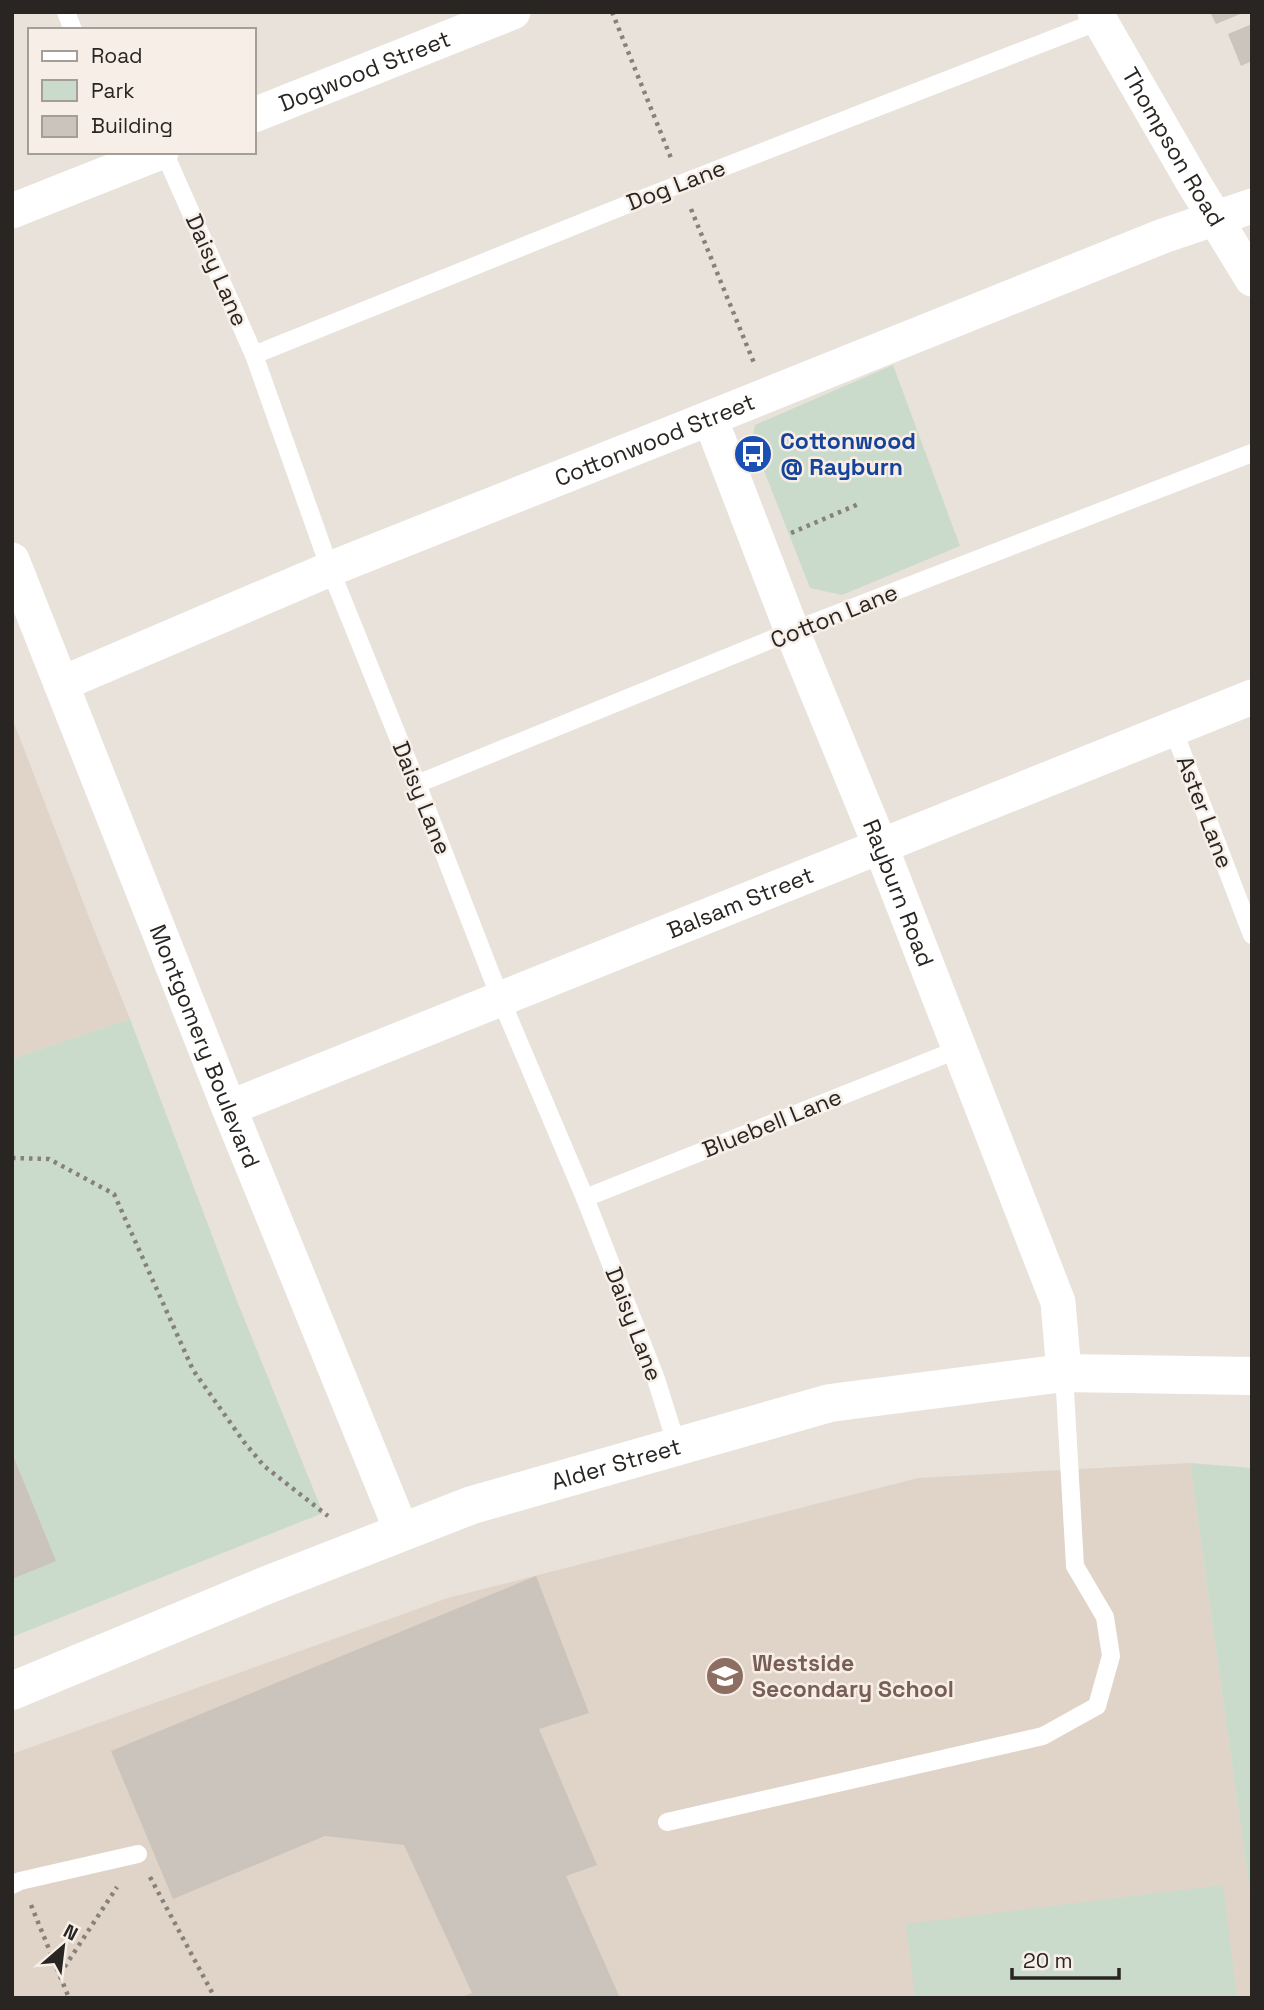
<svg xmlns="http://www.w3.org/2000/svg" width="1264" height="2010" viewBox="0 0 1264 2010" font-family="'Space Grotesk',sans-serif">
<rect width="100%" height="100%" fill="#e9e2da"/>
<g fill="#e0d3c7">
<polygon points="12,718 90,920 130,1019 12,1059"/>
<polygon points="1190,1463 1252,1907 1252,1998 12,1998 12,1754 448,1598 918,1478"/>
</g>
<g fill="#cbdbcb">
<polygon points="893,365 960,546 842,595 810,588 752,440 755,425"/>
<polygon points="130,1019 237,1301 323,1513 12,1637 12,1059"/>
<polygon points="1190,1463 1252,1468 1252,1907"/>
<polygon points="1223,1885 1237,1998 915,1998 906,1924"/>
</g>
<g fill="#cbc4bc">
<polygon points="1210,12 1245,12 1216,24"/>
<polygon points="1252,24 1252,61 1241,66 1228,34"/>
<polygon points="12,1453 56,1561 12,1579"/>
<polygon points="536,1576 589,1713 539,1729 597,1865 566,1876 620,1998 459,1998 472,1993 404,1845 325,1836 173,1899 111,1751"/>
</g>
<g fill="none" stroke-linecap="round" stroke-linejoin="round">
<g stroke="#86817b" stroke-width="4.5" stroke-dasharray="3.5 5" stroke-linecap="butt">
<polyline points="612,12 671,158"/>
<polyline points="691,209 754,363"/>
<polyline points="791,533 861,503"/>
<polyline points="12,1158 49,1159 114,1194 193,1370 244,1442 264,1466 328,1516"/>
<polyline points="150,1877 215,1998"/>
<polyline points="31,1905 69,1998"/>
<polyline points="60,1974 117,1887"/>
</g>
<g stroke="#fff" stroke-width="18">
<polyline points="66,12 73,30"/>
<polyline points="164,152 254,355 330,569 417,784 501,1000 585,1198 656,1379 677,1446"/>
<polyline points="254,355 621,207 1099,21"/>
<polyline points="1173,729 1252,935"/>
<polyline points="417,784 792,631 1252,453"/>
<polyline points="585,1198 959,1049"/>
<polyline points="667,1822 1043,1736 1097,1706 1111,1656 1105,1617 1075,1566 1064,1373"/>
<polyline points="12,1885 20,1881 138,1854"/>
</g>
<g stroke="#fff" stroke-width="35">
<path id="s1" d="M 1095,12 L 1193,182 L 1252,279"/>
<path id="s2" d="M 254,115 L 513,12"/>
<polyline points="12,211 161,152"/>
<path id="s3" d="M 710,418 L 792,631 L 880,845 L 1058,1302 L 1064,1373"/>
<path id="s4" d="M 12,560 L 229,1108 L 402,1532"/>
<path id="s5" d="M 61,684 L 330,569 L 710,418 L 1163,236 L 1252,206"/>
<path id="s6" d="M 229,1108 L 1252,697"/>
</g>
<path stroke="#fff" stroke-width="38" id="s7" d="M 12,1691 L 267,1585 L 472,1505 L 830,1403 L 1064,1373 L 1252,1376"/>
</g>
<defs>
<symbol id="bus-disc" viewBox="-11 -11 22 22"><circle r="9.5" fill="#1a4fb4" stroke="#f7efe7"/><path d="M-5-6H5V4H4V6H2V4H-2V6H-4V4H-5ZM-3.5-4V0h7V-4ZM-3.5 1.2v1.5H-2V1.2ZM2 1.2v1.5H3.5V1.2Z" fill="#fff"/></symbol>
<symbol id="school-disc" viewBox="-11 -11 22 22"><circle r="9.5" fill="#8d6e63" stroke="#f7efe7"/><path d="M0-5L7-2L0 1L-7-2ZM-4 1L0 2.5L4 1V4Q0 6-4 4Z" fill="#fff"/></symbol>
</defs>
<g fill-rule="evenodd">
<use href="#bus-disc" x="731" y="432" width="44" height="44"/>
<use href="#school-disc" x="703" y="1654" width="44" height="44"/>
</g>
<g text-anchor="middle" stroke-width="5" stroke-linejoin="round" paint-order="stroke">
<g font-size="23" fill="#282522" stroke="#f7efe7">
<text dy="8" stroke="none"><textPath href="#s2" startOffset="119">Dogwood Street</textPath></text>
<text dy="8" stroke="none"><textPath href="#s1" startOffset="156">Thompson Road</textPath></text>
<text transform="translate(676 185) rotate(-21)" y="8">Dog Lane</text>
<text transform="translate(217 270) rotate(66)" y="8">Daisy Lane</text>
<text dy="8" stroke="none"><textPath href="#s5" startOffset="642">Cottonwood Street</textPath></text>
<text transform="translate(834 616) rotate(-22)" y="8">Cotton Lane</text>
<text transform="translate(422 798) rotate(68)" y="8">Daisy Lane</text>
<text transform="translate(1205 812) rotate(69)" y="8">Aster Lane</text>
<text dy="8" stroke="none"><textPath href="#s3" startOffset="511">Rayburn Road</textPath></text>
<text dy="8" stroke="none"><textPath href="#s6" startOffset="551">Balsam Street</textPath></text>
<text dy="8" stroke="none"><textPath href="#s4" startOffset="523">Montgomery Boulevard</textPath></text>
<text transform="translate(772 1123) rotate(-22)" y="8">Bluebell Lane</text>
<text transform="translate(634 1324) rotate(69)" y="8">Daisy Lane</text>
<text dy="8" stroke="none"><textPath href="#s7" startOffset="646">Alder Street</textPath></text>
</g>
<g font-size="23" font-weight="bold" fill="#164399" stroke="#f7efe7" text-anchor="start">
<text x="780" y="449">Cottonwood<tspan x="780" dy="26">@ Rayburn</tspan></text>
</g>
<g font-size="23" font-weight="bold" fill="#785e54" stroke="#f7efe7" text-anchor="start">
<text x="752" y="1671">Westside<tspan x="752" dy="26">Secondary School</tspan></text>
</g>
</g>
<rect width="1264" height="2010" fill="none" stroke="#282522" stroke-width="28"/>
<rect x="28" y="28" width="228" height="126" fill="#f7efe7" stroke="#a49e98" stroke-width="2"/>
<rect x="42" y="51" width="35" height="10" fill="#ffffff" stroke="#a49e98" stroke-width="2"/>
<text x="91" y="63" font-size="21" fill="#282522">Road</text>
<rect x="42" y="80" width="35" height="21" fill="#cbdbcb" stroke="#a49e98" stroke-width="2"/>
<text x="91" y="98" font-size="21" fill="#282522">Park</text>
<rect x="42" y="116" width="35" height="21" fill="#cbc4bc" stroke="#a49e98" stroke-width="2"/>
<text x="91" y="133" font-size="21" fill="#282522">Building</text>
<g transform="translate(63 1947) rotate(28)" stroke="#f7efe7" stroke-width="5" paint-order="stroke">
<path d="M0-5L12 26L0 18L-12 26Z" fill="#282522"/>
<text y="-10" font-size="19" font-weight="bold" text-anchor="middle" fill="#282522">N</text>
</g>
<path d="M1012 1968v10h107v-10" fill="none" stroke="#282522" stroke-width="3.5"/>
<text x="1023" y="1968" font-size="21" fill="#282522" stroke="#f7efe7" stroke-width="5" paint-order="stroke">20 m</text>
</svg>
